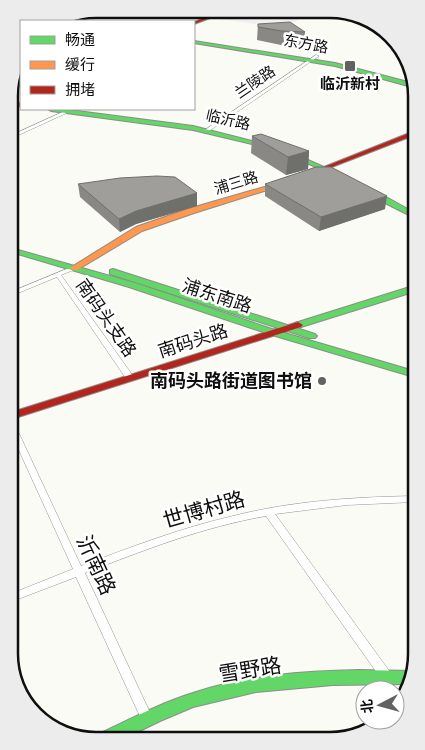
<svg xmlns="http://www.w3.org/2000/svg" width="425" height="750" viewBox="0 0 425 750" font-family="'Crimson Pro','Noto Sans SC',serif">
<rect width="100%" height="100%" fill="#fbfbf5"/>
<polygon fill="#f3eef0" points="234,10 314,10 293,23 281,22 268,26 211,18"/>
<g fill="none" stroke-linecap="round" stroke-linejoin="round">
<defs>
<g id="street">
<polygon points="200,9 205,9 217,15 214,16"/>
<polygon points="316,55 319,56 209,131 205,130"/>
<polygon points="67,110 71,111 10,139 10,136"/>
<polygon points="74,266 77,268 76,269 61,275 133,376 134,378 133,380 127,380 57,277 11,296 11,292"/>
<path d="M 12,424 L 15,425 L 16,427 L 81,566 C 131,547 181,528 233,516 C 292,501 354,497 415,496 L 415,502 L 347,505 L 275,514 L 390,672 L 392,676 L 390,680 L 386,681 L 382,680 L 266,516 C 203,527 144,550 85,573 L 153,719 L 151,723 L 147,725 L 143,723 L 76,577 L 13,601 L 13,593 L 73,569 L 12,435 Z"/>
</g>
<g id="fast">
<polygon points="194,41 335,63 412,83 412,87 335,66 194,43"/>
<polygon points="48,109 62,109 193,126 268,145 265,147 193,130 51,111"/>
<polygon points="295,156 299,156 335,172 330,173 295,158"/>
<polygon points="373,193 379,193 413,212 413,217 373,197"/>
<polygon points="11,248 135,283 278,331 414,371 414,377 272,335 129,287 11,252"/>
<polygon points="113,269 315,334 317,336 315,338 309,338 110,274 110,270"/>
<polygon points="413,286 413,292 301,327 298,328 293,325 295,323"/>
<path d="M 359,670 L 412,671 L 407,684 L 333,685 L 256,692 L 193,707 L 160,721 L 121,740 L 97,740 L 99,734 C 130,719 161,703 193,693 C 247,675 303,671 359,670 Z"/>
</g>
<polygon id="slow" points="278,183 281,185 280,186 194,213 142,231 77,270 74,270 70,268 136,227 188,209"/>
<g id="jam">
<polygon points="226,10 231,10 194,24 194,22"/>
<polygon points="10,101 21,103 21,107 10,105"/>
<polygon points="412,132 412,136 324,170 319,169"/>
<polygon points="298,322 303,325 301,327 12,419 12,412"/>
</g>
</defs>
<use href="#street" stroke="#959593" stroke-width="1"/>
<use href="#fast" stroke="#8c8c89" stroke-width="2"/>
<use href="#slow" stroke="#8c8c89" stroke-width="2"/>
<use href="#jam" stroke="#8c8c89" stroke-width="2"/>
<use href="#street" fill="#fefefe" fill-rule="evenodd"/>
<use href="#fast" fill="#63d668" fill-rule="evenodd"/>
<use href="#slow" fill="#ff974d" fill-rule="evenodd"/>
<use href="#jam" fill="#b3261e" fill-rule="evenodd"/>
</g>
<g fill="#898884">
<polygon points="258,24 305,32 304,46 281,45 257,40"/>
<polygon points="252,136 309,151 308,169 286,175 251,153"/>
<polygon points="78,184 197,193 197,206 136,224 120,232 80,197"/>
<polygon points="265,184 385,209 319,231 265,196"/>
</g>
<g fill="#6f6f6c">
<polygon points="309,151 308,169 286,175 288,157"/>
<polygon points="197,193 197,206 136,224 120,232 119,219 136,211"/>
<polygon points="387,196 385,209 319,231 321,217"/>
</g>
<g fill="#9f9e9a" stroke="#6f6f6c">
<polygon points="290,22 305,32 282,31 258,27 258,24"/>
<polygon points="261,134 309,151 288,157 252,136"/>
<polygon points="316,167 331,167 387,196 321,217 265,184"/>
<polygon points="157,176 175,177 197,193 136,211 119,219 78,184 120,178"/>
</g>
<g fill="#626260" stroke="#fff" stroke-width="2">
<rect x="344" y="60" width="12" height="12" rx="2.5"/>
<circle cx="322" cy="381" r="5"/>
</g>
<g text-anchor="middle" stroke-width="5" stroke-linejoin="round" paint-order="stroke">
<g font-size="15" fill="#0f0f0f" stroke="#fff">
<text transform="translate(306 44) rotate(10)" y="5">东方路</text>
<text transform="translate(255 82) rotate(-34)" y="5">兰陵路</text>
<text transform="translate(228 120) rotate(13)" y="5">临沂路</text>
<text transform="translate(236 183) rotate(-17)" y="5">浦三路</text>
</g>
<g font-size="15" font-weight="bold" fill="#0f0f0f" stroke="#fff">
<text x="350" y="89">临沂新村</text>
</g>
<g font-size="18" fill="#0f0f0f" stroke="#fff">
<text transform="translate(217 296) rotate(18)" y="6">浦东南路</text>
<text transform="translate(106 318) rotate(55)" y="6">南码头支路</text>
<text transform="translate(193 341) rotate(-18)" y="6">南码头路</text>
</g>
<g font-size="18" font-weight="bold" fill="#0f0f0f" stroke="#fff" text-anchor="end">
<text x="312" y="387">南码头路街道图书馆</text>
</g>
<g font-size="21" fill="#0f0f0f" stroke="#fff">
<text transform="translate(204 510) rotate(-16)" y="7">世博村路</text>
<text transform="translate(96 565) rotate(65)" y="7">沂南路</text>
<text transform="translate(250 670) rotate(-9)" y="7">雪野路</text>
</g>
</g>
<path d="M0 0H425V750H0ZM96 18H330A78 78 0 0 1 408 96V654A78 78 0 0 1 330 732H96A78 78 0 0 1 18 654V96A78 78 0 0 1 96 18Z" fill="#ececec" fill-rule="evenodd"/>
<path fill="none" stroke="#0f0f0f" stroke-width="2.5" d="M96 18H330A78 78 0 0 1 408 96V654A78 78 0 0 1 330 732H96A78 78 0 0 1 18 654V96A78 78 0 0 1 96 18Z"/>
<rect x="20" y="20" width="175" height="90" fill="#ffffff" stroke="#9f9f9f"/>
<rect x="30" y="36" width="25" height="8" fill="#63d668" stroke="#9f9f9f"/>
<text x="65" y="45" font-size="15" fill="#0f0f0f">畅通</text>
<rect x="30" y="61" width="25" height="8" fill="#ff974d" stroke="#9f9f9f"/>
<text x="65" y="70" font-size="15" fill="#0f0f0f">缓行</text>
<rect x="30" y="86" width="25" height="8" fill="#b3261e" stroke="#9f9f9f"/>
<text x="65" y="95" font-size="15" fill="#0f0f0f">拥堵</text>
<g transform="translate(380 705) rotate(264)"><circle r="24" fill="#ffffff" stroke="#9f9f9f"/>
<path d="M0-4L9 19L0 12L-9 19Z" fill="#626260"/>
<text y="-8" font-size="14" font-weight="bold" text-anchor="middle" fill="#0f0f0f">北</text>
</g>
</svg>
